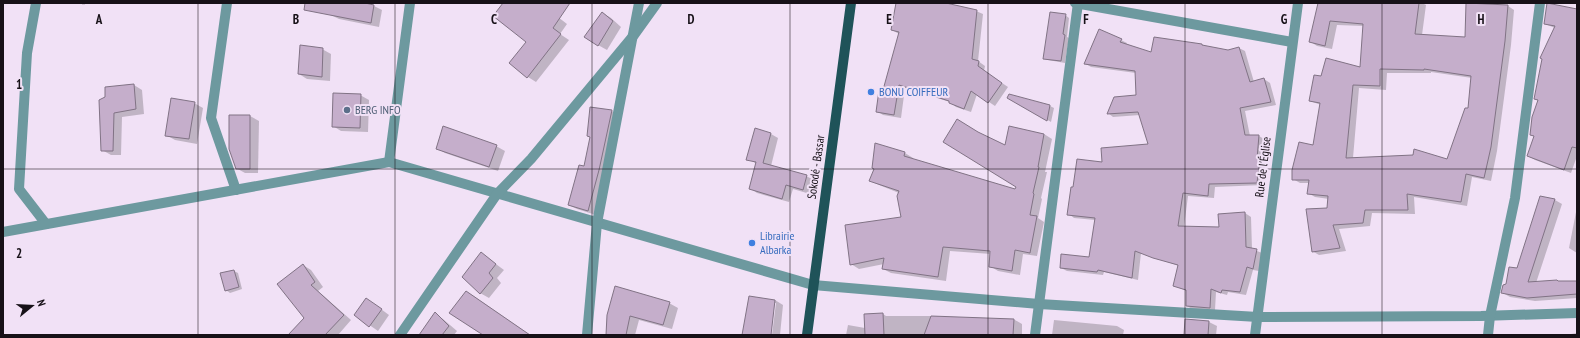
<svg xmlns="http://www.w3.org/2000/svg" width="1580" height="338" viewBox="0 0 1580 338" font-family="'PT Sans Narrow',sans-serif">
<rect width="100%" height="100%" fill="#f1e1f6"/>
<g fill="#0003" fill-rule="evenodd">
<polygon points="333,3 360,3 374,6 382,10 379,27 339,19 331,15"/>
<polygon points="504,3 540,3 567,24 560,34 569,40 536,82 528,77 527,41"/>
<polygon points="898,3 950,3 950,5 976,11 983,14 978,61 985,66 984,71 1008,87 995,106 977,94 971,112 956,107 950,102 905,88 901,118 883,115 877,111 884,91 899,34 892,30"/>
<path d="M 1321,3 L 1422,3 L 1426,5 L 1422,35 L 1466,38 L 1508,6 L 1514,10 L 1511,45 L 1497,151 L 1491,181 L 1472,177 L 1467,206 L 1414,197 L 1415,214 L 1372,213 L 1370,226 L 1339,229 L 1346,251 L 1319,255 L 1312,251 L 1328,209 L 1329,199 L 1315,197 L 1308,193 L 1310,183 L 1300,183 L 1293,179 L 1314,147 L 1321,105 L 1310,101 L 1322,77 L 1361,69 L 1364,26 L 1337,25 L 1332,49 L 1317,46 L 1311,42 ZM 1431,72 L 1472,78 L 1468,109 L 1447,160 L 1353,158 L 1359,88 L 1386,90 L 1387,73 L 1431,73 Z"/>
<polygon points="1577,10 1577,156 1571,173 1535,160 1528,156 1535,137 1531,134 1539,101 1535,99 1555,28 1545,24"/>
<polygon points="603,13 611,18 621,27 607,50 598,45"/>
<polygon points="1065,15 1069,18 1067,37 1069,38 1065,63 1048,60 1044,58"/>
<polygon points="1121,40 1127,43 1126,45 1152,53 1202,45 1205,47 1228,51 1239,48 1245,51 1254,82 1264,79 1270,83 1276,105 1245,111 1250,136 1259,136 1264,139 1262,162 1265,164 1263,185 1215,187 1214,198 1188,196 1184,227 1220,228 1219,215 1245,213 1251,217 1252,249 1262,253 1259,271 1253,270 1246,295 1228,292 1227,295 1216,292 1215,310 1192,309 1187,306 1187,291 1174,286 1179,266 1141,253 1138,280 1104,272 1103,275 1067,271 1061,268 1090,258 1095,220 1074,218 1069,214 1074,188 1150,145 1140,115 1113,117 1108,113 1137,96 1136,73 1091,67 1086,64"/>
<polygon points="322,49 331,54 330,81 307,79 299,74"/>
<polygon points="134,85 142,90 144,114 122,117 121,155 111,155 102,150 100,100"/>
<polygon points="360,95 369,100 368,132 341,131 333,126"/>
<polygon points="1010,95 1050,106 1054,108 1051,122 1009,97"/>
<polygon points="194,103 203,108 197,144 175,140 166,135"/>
<polygon points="612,111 619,116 596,215 577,209 569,205 585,167 591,138 588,136"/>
<polygon points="230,116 250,116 259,121 258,173 245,173 236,168"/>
<polygon points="1010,128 1044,134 1052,139 1045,172 1047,172 1041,198 1042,199 1038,218 1044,222 1037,256 1023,254 1020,275 998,271 990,266 991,254 950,251 946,281 891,273 883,269 884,264 859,269 851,264 903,218 899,193 879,185 871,181 875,169 876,144 905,153 913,158 912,159 1015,191 1017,187 981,135 1006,147"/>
<polygon points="771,134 778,138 771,166 806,176 814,180 810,194 793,189 789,202 757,193 750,188 757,164 748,159"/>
<polygon points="496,146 505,151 498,171 445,153 437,148"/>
<polygon points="1555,200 1562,204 1536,283 1577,282 1577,298 1535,301 1510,297 1503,293 1517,269"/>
<polygon points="1577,207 1577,253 1569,248"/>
<polygon points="481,253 504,270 497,278 501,283 489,298 480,293"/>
<polygon points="303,265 311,270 323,287 318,291 351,320 338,335 290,335 305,318"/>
<polygon points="234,271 238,273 242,289 230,293 226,290"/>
<polygon points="467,292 475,297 530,335 485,335"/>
<polygon points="775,300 783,305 780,335 772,335 776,303 774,303 770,335 743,335"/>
<polygon points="669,303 678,308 672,329 639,320 635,335 607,335 608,315"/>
<polygon points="374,304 389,315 378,331 355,315"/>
<polygon points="435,314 443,319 457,331 454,335 420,335"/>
<polygon points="883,314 886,316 938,316 941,318 1015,320 1022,324 1022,335 846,335 848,325 865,328 865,315"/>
<polygon points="1054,320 1117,326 1124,330 1123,335 1052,335"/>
<polygon points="1209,322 1217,326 1216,335 1185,335"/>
<polygon points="1577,333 1577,335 1565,335"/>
</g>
<g fill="#c5aecb" stroke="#817385" fill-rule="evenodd">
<polygon points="305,3 365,3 374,5 371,23 304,10"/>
<polygon points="503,3 570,3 553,28 561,34 527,78 509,63 526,42 493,16"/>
<polygon points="896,3 946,3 977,10 972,59 979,61 978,66 1002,83 988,103 971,91 964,109 949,103 949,101 899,85 894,115 876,112 879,90 883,90 899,32 891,30"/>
<path d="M 1318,3 L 1419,3 L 1415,34 L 1465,37 L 1466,3 L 1508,5 L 1505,41 L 1491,147 L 1484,178 L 1466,174 L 1461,202 L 1407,194 L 1408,210 L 1365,210 L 1363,223 L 1333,225 L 1340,248 L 1312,252 L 1306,209 L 1327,208 L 1328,196 L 1307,194 L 1309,180 L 1292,180 L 1292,170 L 1299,142 L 1313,145 L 1320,103 L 1309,101 L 1314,75 L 1321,76 L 1326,58 L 1360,67 L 1363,24 L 1330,21 L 1325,46 L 1309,42 ZM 1380,69 L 1424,70 L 1424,69 L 1471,76 L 1468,108 L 1465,108 L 1447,159 L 1414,149 L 1413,155 L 1346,158 L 1353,85 L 1380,86 Z"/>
<polygon points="1547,3 1577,9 1577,148 1572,147 1564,170 1527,156 1534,136 1530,135 1532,117 1538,100 1534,99 1542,59 1540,58 1555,26 1544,24"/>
<polygon points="602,12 613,21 598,46 584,37"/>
<polygon points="1050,12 1066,14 1063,34 1065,35 1061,61 1043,59"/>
<polygon points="1099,29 1122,39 1120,42 1151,52 1154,37 1202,44 1202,45 1228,50 1239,47 1250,82 1264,78 1271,102 1240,108 1245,135 1259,135 1257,159 1260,159 1257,183 1209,184 1208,196 1183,193 1178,226 1219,227 1218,214 1245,212 1246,247 1257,249 1253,269 1247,267 1240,292 1222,290 1221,293 1211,289 1210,308 1186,306 1186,290 1173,286 1178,265 1153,258 1135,251 1132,278 1098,270 1097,272 1060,268 1061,254 1089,257 1095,218 1067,215 1071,187 1073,187 1077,159 1102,162 1101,148 1148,144 1138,112 1107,114 1114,97 1136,95 1135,71 1084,64"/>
<polygon points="300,45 323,48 322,77 298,74"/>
<polygon points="134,84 136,109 114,113 113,151 101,151 99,100 105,97 105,87"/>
<polygon points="333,93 361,94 360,128 332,127"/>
<polygon points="1009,94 1050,105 1047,121 1007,98"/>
<polygon points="171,98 195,102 189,139 165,136"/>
<polygon points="590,107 612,110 599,170 588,211 568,205 579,165 584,166 590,137 587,136"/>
<polygon points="229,115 250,115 250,169 236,169 229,149"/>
<polygon points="957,119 978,132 1005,145 1009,126 1044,134 1038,167 1039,167 1033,193 1034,194 1030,215 1037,216 1030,253 1015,250 1012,271 989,267 990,251 943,247 938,277 882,269 884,258 850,265 845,225 901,217 897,196 899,191 869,181 874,169 872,168 875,143 905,152 904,156 1015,189 1016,187 943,142"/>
<polygon points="443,126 497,145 489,167 436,149"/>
<polygon points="755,128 771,133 763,163 807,175 803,190 786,185 782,199 749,189 756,162 746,160"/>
<polygon points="1540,196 1555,199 1528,282 1557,280 1558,281 1577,281 1577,294 1527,298 1501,293 1503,285 1506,284 1509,267 1517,268"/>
<polygon points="481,252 496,264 489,273 493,278 480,294 462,277"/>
<polygon points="303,264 315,282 311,285 344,315 325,335 288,335 304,318 277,284"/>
<polygon points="234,270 239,287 225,291 220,273"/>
<polygon points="615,286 670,302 663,325 630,316 626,335 606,335 607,315"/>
<polygon points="466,291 530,335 483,335 449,313"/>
<polygon points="749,296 775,300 771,335 742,335"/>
<polygon points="366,298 382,309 369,327 354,315"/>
<polygon points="435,312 449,326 442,335 419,335"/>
<polygon points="883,313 884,335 865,335 864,314"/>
<polygon points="931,316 1014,319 1013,335 924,335"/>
<polygon points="1185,319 1209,321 1208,335 1184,335"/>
</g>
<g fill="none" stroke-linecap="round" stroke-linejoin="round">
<polyline stroke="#7d7280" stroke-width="2.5" stroke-dasharray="4 2" stroke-linecap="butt" points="82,3 85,3"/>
<polyline stroke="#6d999f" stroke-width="10" points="227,3 211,118 236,190"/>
<g stroke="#6d999f" stroke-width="10">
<polyline points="36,3 27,53 19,189 46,224"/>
<polyline points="1075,3 1292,42"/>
<polyline points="389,162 410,3"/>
<polyline points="3,232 389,162 813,285 1039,304 1258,317 1481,316 1577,313"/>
<polyline points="400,335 497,194 531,159 634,35 657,3"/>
<polyline points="587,335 597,223 639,3"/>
<polyline points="1035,335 1078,3"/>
<polyline points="1255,335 1298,3"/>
<polyline points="1488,335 1490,316 1515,198 1540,3"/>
</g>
<polyline stroke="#1f5359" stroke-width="10" points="807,335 851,3"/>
</g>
<path fill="none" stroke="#171118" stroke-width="1" stroke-opacity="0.55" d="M 198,3 L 198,335M 395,3 L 395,335M 592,3 L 592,335M 790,3 L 790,335M 988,3 L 988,335M 1185,3 L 1185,335M 1382,3 L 1382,335M 3,169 L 1577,169"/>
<g fill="#3f7fe0" stroke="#f1e1f6" stroke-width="1.5">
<circle cx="871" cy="92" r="4"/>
<circle cx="752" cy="243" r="4"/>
</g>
<circle fill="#5c6f8a" stroke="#f1e1f6" stroke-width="1.5" cx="347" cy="110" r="4"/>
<g text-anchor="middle" stroke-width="4" stroke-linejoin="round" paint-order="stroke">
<g font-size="12" fill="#366cbe" stroke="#f1e1f6" text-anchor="start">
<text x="879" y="96">BONU COIFFEUR</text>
<text x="760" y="240">Librairie<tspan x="760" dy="14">Albarka</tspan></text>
</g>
<g font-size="12" fill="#4e5e75" stroke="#f1e1f6" text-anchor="start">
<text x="355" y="114">BERG INFO</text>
</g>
<g font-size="12" fill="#171118" stroke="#f1e1f6">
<text transform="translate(816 167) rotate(-82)" y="4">Sokodé - Bassar</text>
<text transform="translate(1263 167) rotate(-83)" y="4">Rue de l'Église</text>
</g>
</g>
<g font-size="13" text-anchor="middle" font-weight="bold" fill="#171118" stroke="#f1e1f6" stroke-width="4" stroke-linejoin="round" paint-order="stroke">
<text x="99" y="24">A</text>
<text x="296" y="24">B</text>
<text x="494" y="24">C</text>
<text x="691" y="24">D</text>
<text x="889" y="24">E</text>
<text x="1086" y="24">F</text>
<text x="1284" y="24">G</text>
<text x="1481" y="24">H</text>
<text x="19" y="89">1</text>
<text x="19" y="258">2</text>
</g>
<rect width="1580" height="338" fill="none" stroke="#171118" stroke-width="8"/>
<g transform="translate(32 306) rotate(72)" stroke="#f1e1f6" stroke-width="3" paint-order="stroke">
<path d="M0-3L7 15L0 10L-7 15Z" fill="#171118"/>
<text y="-6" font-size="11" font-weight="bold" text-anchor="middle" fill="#171118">N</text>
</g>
</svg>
